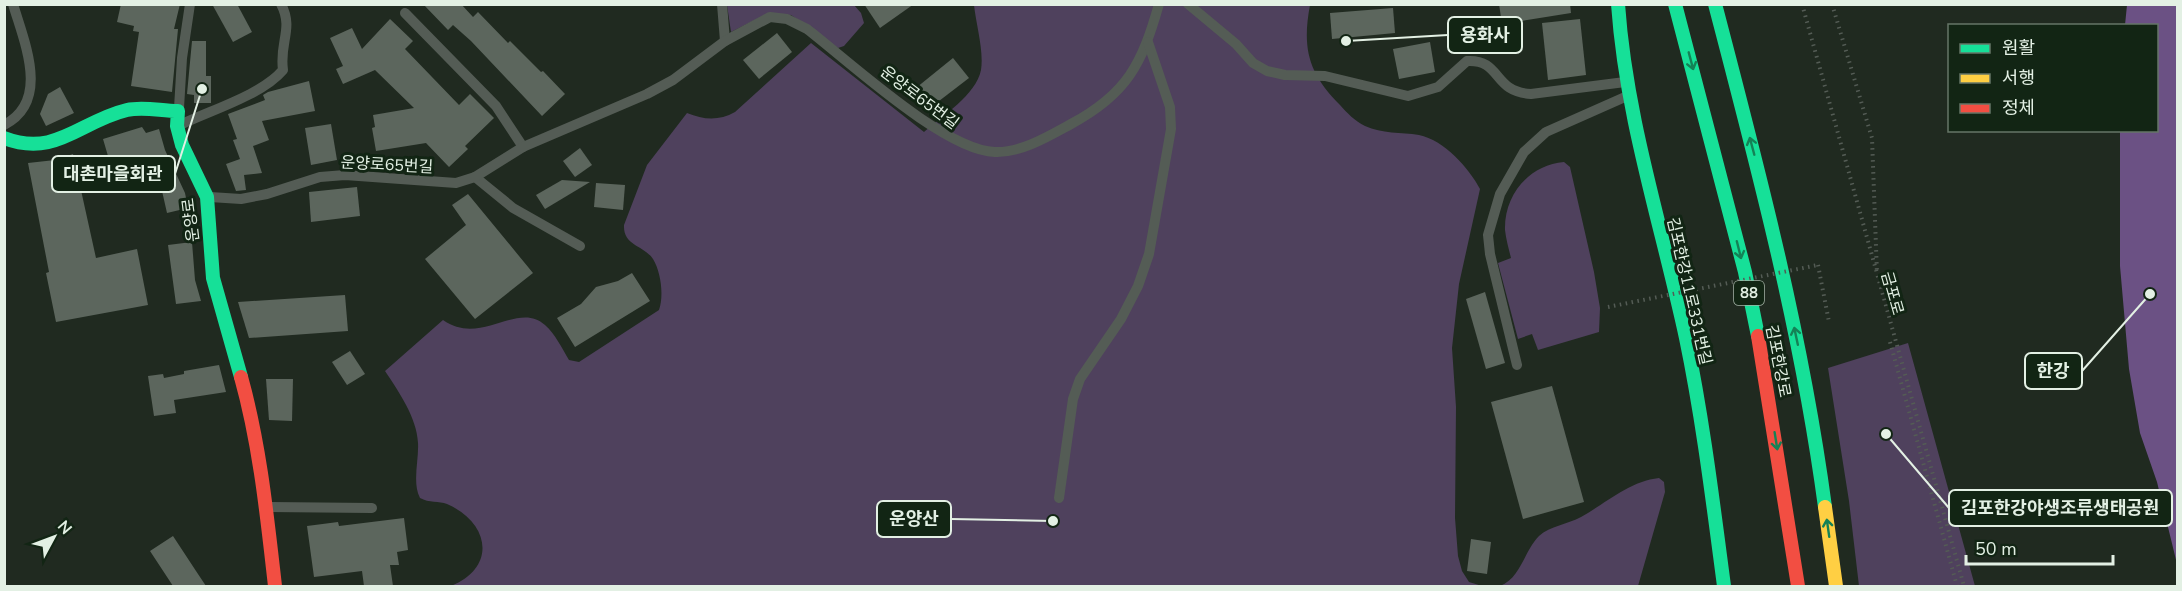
<svg xmlns="http://www.w3.org/2000/svg" width="2182" height="591" viewBox="0 0 2182 591" font-family="'Nunito Sans','Noto Sans KR',sans-serif">
<rect width="100%" height="100%" fill="#202a20"/>
<g fill="#4f415d">
<polygon points="727,5 854,5 861,13 864,23 844,46 838,48 791,15 767,14 731,32"/>
<path d="M 974,5 L 1310,5 C 1302,48 1308,73 1340,105 C 1347,113 1355,121 1365,126 C 1382,134 1401,132 1419,135 C 1444,140 1469,168 1480,189 L 1459,284 L 1452,348 L 1456,407 L 1455,518 L 1458,556 L 1462,571 L 1469,582 L 1482,586 L 451,586 C 497,567 490,523 447,504 C 439,501 429,503 420,498 C 412,483 419,460 418,443 C 417,418 399,392 385,371 L 443,320 C 481,347 518,300 545,325 C 555,334 562,348 569,360 L 579,362 L 659,310 C 664,296 661,272 653,259 C 644,245 623,246 624,225 L 647,165 L 687,113 C 704,120 719,121 735,112 L 811,43 L 924,132 C 942,116 976,95 981,70 C 984,51 976,24 974,5 Z"/>
<path d="M 1564,162 L 1570,167 L 1594,272 L 1600,308 L 1599,332 L 1538,350 L 1532,334 L 1518,339 L 1498,263 L 1511,258 C 1509,250 1506,239 1505,230 C 1504,195 1529,165 1564,162 Z"/>
<polygon points="1908,343 1975,586 1859,586 1849,501 1828,368"/>
<path d="M 1659,478 L 1664,482 L 1665,492 L 1638,586 L 1500,586 C 1521,578 1524,551 1539,536 C 1550,526 1568,524 1581,517 C 1606,503 1630,481 1659,478 Z"/>
</g>
<polygon fill="#6b5184" points="2127,5 2177,5 2177,564 2157,482 2140,433 2129,369 2120,266 2120,131 2156,130 2156,26 2125,25"/>
<g fill="#5c665d">
<polygon points="121,4 180,4 174,29 178,29 172,92 131,86 139,32 133,31 134,26 117,22"/>
<polygon points="212,4 237,4 252,32 233,42"/>
<polygon points="423,4 461,4 473,17 478,12 508,43 510,41 541,72 543,71 565,94 542,116 471,41 453,25 448,30"/>
<polygon points="864,4 914,4 880,28"/>
<polygon points="1499,4 1570,4 1571,13 1502,24"/>
<polygon points="1393,8 1395,33 1332,39 1330,13"/>
<polygon points="390,19 413,41 405,49 459,105 470,94 494,118 465,146 468,149 449,167 426,143 376,151 372,128 375,127 373,115 414,108 375,70 343,84 336,69 343,66 330,38 352,28 362,49"/>
<polygon points="1580,19 1586,75 1548,80 1542,23"/>
<polygon points="777,33 792,52 759,79 743,60"/>
<polygon points="192,41 206,41 206,76 211,76 211,103 194,103 194,95 187,94"/>
<polygon points="1430,42 1435,72 1399,79 1393,49"/>
<polygon points="953,58 969,78 926,111 911,92"/>
<polygon points="309,81 315,111 262,121 269,140 253,146 262,173 244,175 246,190 236,191 226,164 240,159 233,140 237,139 228,114 265,100 263,95 268,92"/>
<polygon points="60,87 74,113 46,126 40,114 48,94"/>
<polygon points="331,124 337,160 311,165 305,128"/>
<polygon points="142,127 146,133 159,129 165,150 185,193 188,208 167,213 155,160 113,173 103,139"/>
<polygon points="580,148 592,165 575,177 563,161"/>
<polygon points="73,154 96,258 137,249 148,305 56,322 46,273 49,272 28,163 55,160"/>
<polygon points="562,180 590,182 545,209 536,195"/>
<polygon points="596,183 625,185 623,210 594,207"/>
<polygon points="357,187 360,216 311,222 309,192"/>
<polygon points="468,194 533,273 475,319 425,259 466,225 452,205"/>
<polygon points="192,242 195,280 201,301 176,304 168,245"/>
<polygon points="632,273 650,301 575,347 557,318 581,304 596,287 618,281"/>
<polygon points="1485,292 1505,363 1486,369 1466,299"/>
<polygon points="345,295 348,331 249,338 238,302"/>
<polygon points="350,351 365,374 347,385 332,362"/>
<polygon points="219,365 226,392 174,400 176,413 154,416 148,376 163,374 164,378 184,374 184,371"/>
<polygon points="266,379 293,379 292,421 269,420"/>
<polygon points="1552,386 1584,502 1523,519 1491,402"/>
<polygon points="404,518 408,550 397,552 399,565 390,565 393,586 364,586 362,571 314,577 307,526 338,522 339,526"/>
<polygon points="173,536 196,571 206,586 173,586 150,551"/>
<polygon points="1471,539 1491,542 1487,574 1467,571"/>
</g>
<g fill="none" stroke-linecap="round" stroke-linejoin="round">
<g stroke="#545c55" stroke-width="4" stroke-dasharray="1.5 4.5" stroke-linecap="butt">
<polyline points="1802,4 1964,586"/>
<polyline points="1832,4 1872,138 1877,274"/>
<polyline points="1818,265 1829,322"/>
<polyline points="1890,342 1957,586"/>
</g>
<g stroke="#545c55" stroke-width="10">
<polyline points="722,4 725,41"/>
<path d="M 1188,4 L 1236,44 L 1253,63 L 1267,71 L 1285,75 L 1325,76 L 1408,96 L 1438,87 L 1467,61 C 1502,59 1492,92 1531,94 L 1625,82"/>
<polyline points="405,13 496,106 523,147"/>
<polyline points="179,108 182,58 190,4"/>
<path d="M 4,125 C 51,101 24,42 13,4"/>
<path d="M 180,125 C 211,110 262,95 283,70 C 279,42 294,29 281,4"/>
<polyline points="475,177 513,208 580,246"/>
<path d="M 210,197 L 241,199 L 267,194 L 320,177 L 345,175 L 456,183 L 475,177 L 523,147 L 647,94 L 673,80 L 725,41 L 770,17 L 787,19 L 807,29 C 850,62 944,150 995,152 C 1021,153 1049,136 1071,124 C 1127,94 1142,64 1159,4"/>
<polyline points="1517,365 1490,254 1488,235 1500,194 1524,152 1546,132 1625,97"/>
<polyline points="1059,498 1073,399 1080,379 1121,319 1138,286 1149,254 1171,129 1170,107 1148,42"/>
<polyline points="269,507 372,508"/>
</g>
<g stroke="#16e098" stroke-width="14">
<path d="M 1618,4 C 1626,119 1662,226 1686,338 C 1703,420 1713,503 1724,586"/>
<polyline points="1675,4 1745,272 1758,336"/>
<path d="M 1715,4 C 1759,172 1802,335 1825,507"/>
<path d="M 4,138 C 56,158 80,121 127,110 C 143,106 161,111 178,111 L 177,126 L 182,145 L 207,197 L 213,278 L 241,377"/>
</g>
<polyline stroke="#ffcf43" stroke-width="14" points="1825,507 1836,586"/>
<g stroke="#f24e42" stroke-width="14">
<polyline points="1758,336 1798,586"/>
<path d="M 241,377 C 260,445 267,516 275,586"/>
</g>
<polyline stroke="#545c55" stroke-width="4" stroke-dasharray="1.5 4.5" stroke-linecap="butt" points="1608,307 1818,265"/>
</g>
<defs><path id="oneway-shaft" d="M-6 0H5M1.5-3L5.5 0L1.5 3" fill="none" stroke-width="1.6" stroke-linecap="round" stroke-linejoin="round" transform="scale(1.5)"/></defs>
<g stroke="#148256">
<use href="#oneway-shaft" transform="translate(1691 61) rotate(75)"/>
<use href="#oneway-shaft" transform="translate(1752 146) rotate(-105)"/>
<use href="#oneway-shaft" transform="translate(1739 250) rotate(76)"/>
<use href="#oneway-shaft" transform="translate(1796 336) rotate(-102)"/>
<use href="#oneway-shaft" transform="translate(1776 441) rotate(81)"/>
<use href="#oneway-shaft" transform="translate(1828 528) rotate(-98)"/>
</g>
<g text-anchor="middle" stroke-width="6" stroke-linejoin="round" paint-order="stroke">
<rect fill="#122514" stroke="#a4b3a6" stroke-width="1.5" x="1734" y="281" width="30" height="24" rx="4.5"/>
<g font-size="15" font-weight="bold" fill="#e3f0e4">
<text x="1749" y="298">88</text>
</g>
<g font-size="16" fill="#e3f0e4" stroke="#122514">
<text transform="translate(920 97) rotate(37)" y="6">운양로65번길</text>
<text transform="translate(387 164) rotate(3)" y="6">운양로65번길</text>
<text transform="translate(190 220) rotate(-97)" y="6">운양로</text>
<text transform="translate(1690 291) rotate(77)" y="6">김포한강11로331번길</text>
<text transform="translate(1893 293) rotate(74)" y="6">금포로</text>
<text transform="translate(1779 361) rotate(79)" y="6">김포한강로</text>
</g>
</g>
<path fill="none" stroke="#e3f0e4" stroke-width="2" d="M1346 41L1448 35M202 89L175 174M2150 294L2082 371M1886 434L1949 508M1053 521L951 519"/>
<g fill="#e3f0e4" stroke="#122514" stroke-width="2">
<circle cx="1346" cy="41" r="6"/>
<circle cx="202" cy="89" r="6"/>
<circle cx="2150" cy="294" r="6"/>
<circle cx="1886" cy="434" r="6"/>
<circle cx="1053" cy="521" r="6"/>
</g>
<g fill="#122514" stroke="#e3f0e4" stroke-width="2">
<rect x="1448" y="17" width="74" height="36" rx="6"/>
<rect x="52" y="156" width="123" height="36" rx="6"/>
<rect x="2025" y="353" width="57" height="36" rx="6"/>
<rect x="1949" y="490" width="223" height="36" rx="6"/>
<rect x="877" y="501" width="74" height="36" rx="6"/>
</g>
<g font-size="18" text-anchor="middle" font-weight="bold" fill="#e3f0e4">
<text x="1485" y="41">용화사</text>
<text x="113" y="180">대촌마을회관</text>
<text x="2053" y="377">한강</text>
<text x="2060" y="514">김포한강야생조류생태공원</text>
<text x="914" y="525">운양산</text>
</g>
<rect width="2182" height="591" fill="none" stroke="#e3f0e4" stroke-width="12"/>
<rect x="1948" y="24" width="210" height="108" fill="#122514" stroke="#667667" stroke-width="1.5"/>
<rect x="1960" y="44" width="30" height="9" fill="#16e098" stroke="#667667" stroke-width="1.5"/>
<text x="2002" y="54" font-size="18" fill="#e3f0e4">원활</text>
<rect x="1960" y="74" width="30" height="9" fill="#ffcf43" stroke="#667667" stroke-width="1.5"/>
<text x="2002" y="84" font-size="18" fill="#e3f0e4">서행</text>
<rect x="1960" y="104" width="30" height="9" fill="#f24e42" stroke="#667667" stroke-width="1.5"/>
<text x="2002" y="114" font-size="18" fill="#e3f0e4">정체</text>
<g transform="translate(54 537) rotate(49)" stroke="#122514" stroke-width="4.5" paint-order="stroke">
<path d="M0-4.5L10 22L0 15L-10 22Z" fill="#e3f0e4"/>
<text y="-9" font-size="16" font-weight="bold" text-anchor="middle" fill="#e3f0e4">N</text>
</g>
<path d="M1966 555v9h147v-9" fill="none" stroke="#e3f0e4" stroke-width="3"/>
<text x="1975" y="555" font-size="18" fill="#e3f0e4" stroke="#122514" stroke-width="4.5" paint-order="stroke">50 m</text>
</svg>
